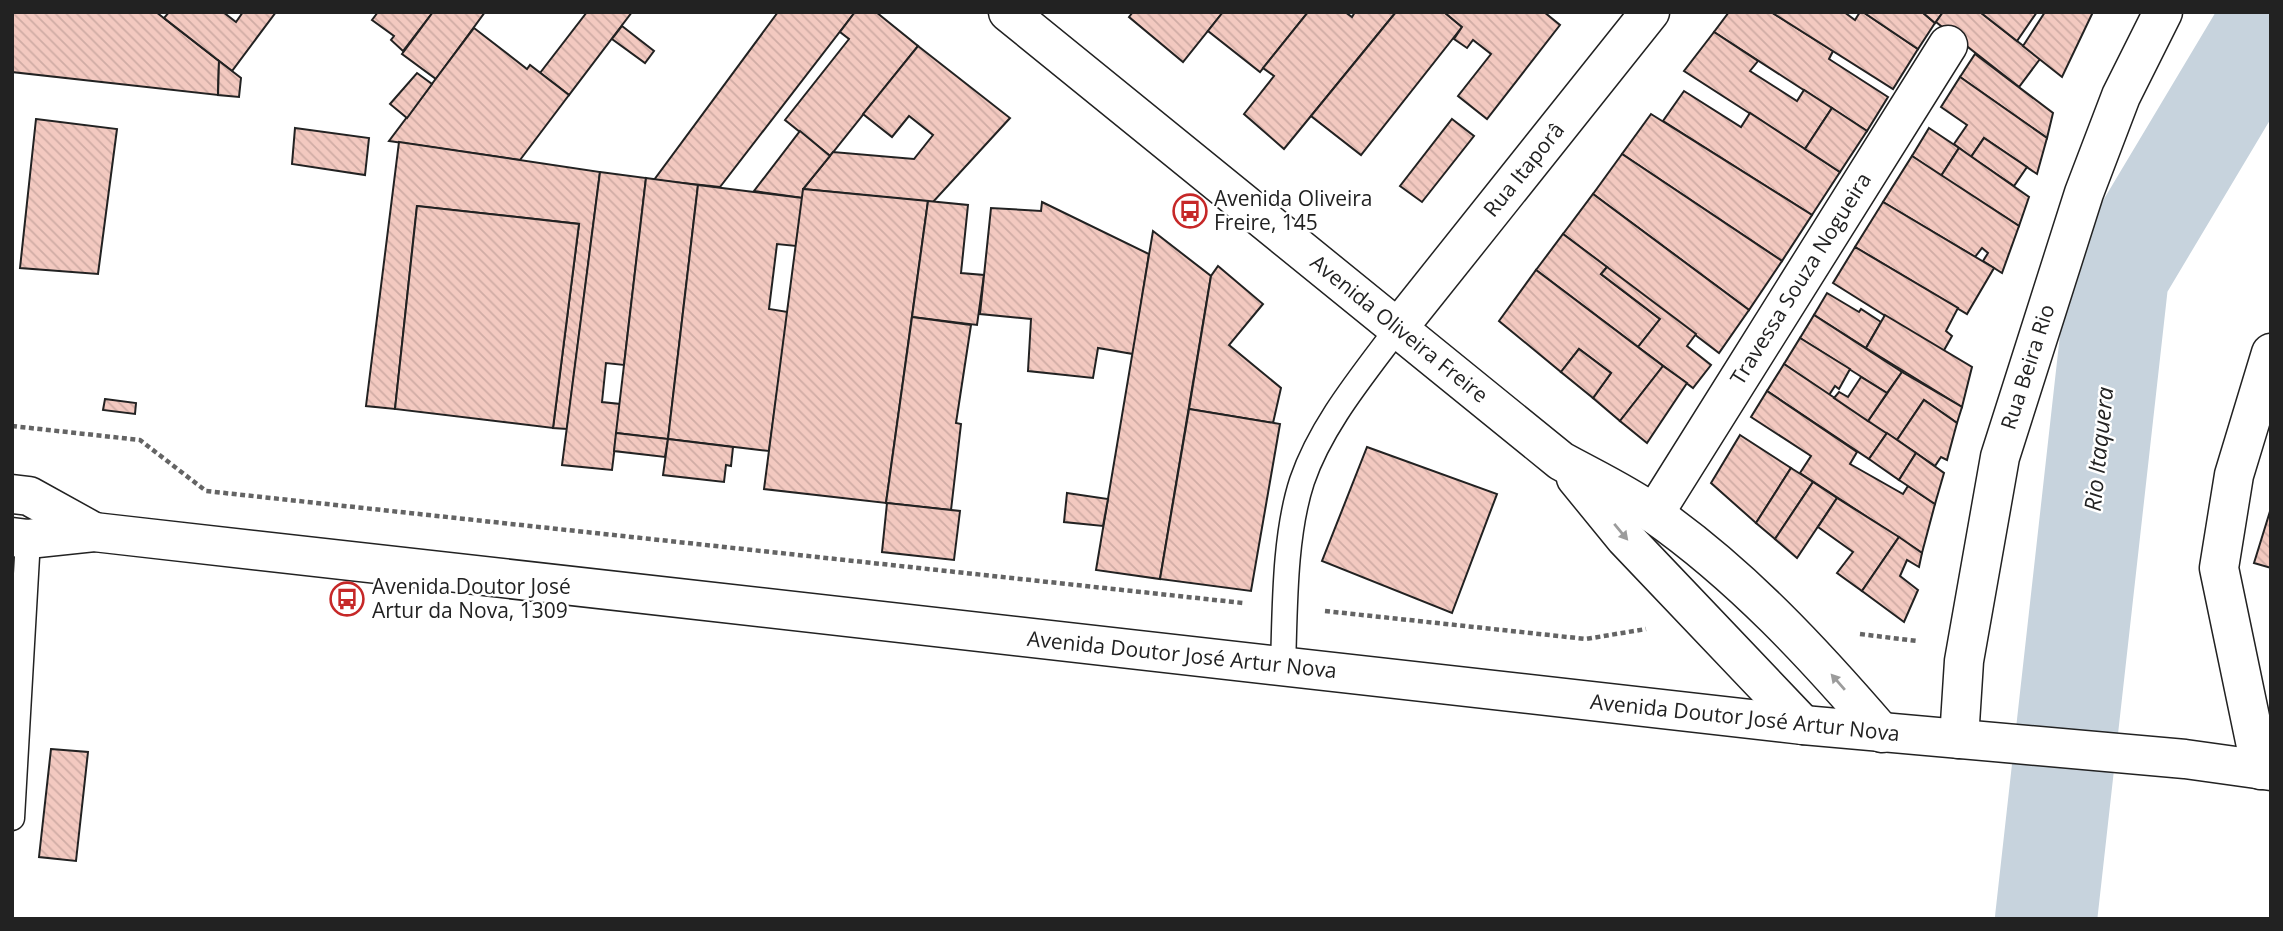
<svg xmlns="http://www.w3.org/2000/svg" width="2283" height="931" viewBox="0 0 2283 931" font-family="'Open Sans',sans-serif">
<defs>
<pattern id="building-back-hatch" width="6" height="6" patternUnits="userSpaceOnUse" patternTransform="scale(1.75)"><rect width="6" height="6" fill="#f3c9c0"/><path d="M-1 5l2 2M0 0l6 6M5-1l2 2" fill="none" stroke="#d0aca5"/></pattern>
</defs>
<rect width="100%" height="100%" fill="#fff"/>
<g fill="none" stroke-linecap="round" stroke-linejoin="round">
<polyline stroke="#c7d3dd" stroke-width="102" points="2046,919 2118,275 2271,19"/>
</g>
<g fill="url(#building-back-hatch)" stroke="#222" stroke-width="2">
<polygon points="12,12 156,12 219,61 218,95 12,72"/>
<polygon points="169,12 223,12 236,22 243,12 276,12 232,71 164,18"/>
<polygon points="378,12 408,13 433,12 403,51 391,40 394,36 372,20"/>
<polygon points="433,12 485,12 436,79 402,54"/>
<polygon points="587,12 632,12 569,95 540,73"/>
<polygon points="778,12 855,12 720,187 654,180"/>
<polygon points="855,12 876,12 918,46 830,156 785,120 849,39 840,32"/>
<polygon points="1133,12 1223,12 1183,62 1129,17"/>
<polygon points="1223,12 1308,12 1260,72 1208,31"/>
<polygon points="1308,12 1345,12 1352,17 1355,12 1396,12 1284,149 1244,114 1274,76 1263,68"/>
<polygon points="1396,12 1444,12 1462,27 1361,155 1311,116"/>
<polygon points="1444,12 1544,12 1560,25 1487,119 1458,96 1491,54 1473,40 1467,48 1454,39 1462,27"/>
<polygon points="1729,12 1771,12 1833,51 1829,59 1888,97 1867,131 1714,32"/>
<polygon points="1771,12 1844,12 1855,20 1860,12 1863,12 1918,49 1893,89"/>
<polygon points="1863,12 1922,12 1935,23 1918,49"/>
<polygon points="1922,12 1943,12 1935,23"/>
<polygon points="1943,12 1980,12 2040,59 2019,87 1936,22"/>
<polygon points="1980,12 2037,12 2017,41"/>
<polygon points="2045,12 2093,12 2062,77 2023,46"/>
<polygon points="622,26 654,51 645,63 612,39"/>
<polygon points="474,28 527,69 530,65 569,95 520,160 389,141"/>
<polygon points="1714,32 1758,61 1750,71 1797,101 1804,90 1832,108 1805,149 1684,71"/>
<polygon points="918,46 1010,118 933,202 803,189 833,152 914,159 933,135 909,116 892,137 863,114"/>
<polygon points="1975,54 2053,113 2047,138 1960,77"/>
<polygon points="219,61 241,78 239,97 218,95"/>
<polygon points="417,73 432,84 407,118 390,104"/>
<polygon points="1960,77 2047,138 2037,174 1984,138 1971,157 1954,144 1967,125 1941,107"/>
<polygon points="1684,91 1741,127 1750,113 1840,172 1812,215 1663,121"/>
<polygon points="1832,108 1867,131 1840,172 1805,149"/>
<polygon points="1651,114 1812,215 1782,261 1622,154"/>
<polygon points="36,119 117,129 98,274 20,268"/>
<polygon points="1452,119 1474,136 1422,202 1400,186"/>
<polygon points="295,128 369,138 365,175 292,164"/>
<polygon points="1929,128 1959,148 1941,176 1912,156"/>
<polygon points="800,131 830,156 803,189 803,198 754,191"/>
<polygon points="1984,138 2027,167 2014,186 1971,157"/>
<polygon points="399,142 600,172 567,429 553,428 579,224 417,206 395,409 366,406"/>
<polygon points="1959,148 2029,197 2019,226 1941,176"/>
<polygon points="1622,154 1782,261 1749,310 1593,194"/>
<polygon points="1912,156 2019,226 2002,273 1983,261 1988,253 1982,248 1975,257 1883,202"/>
<polygon points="600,172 646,178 624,365 606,363 602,402 620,404 612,470 562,465"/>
<polygon points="646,178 698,185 668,439 616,433"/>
<polygon points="698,185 803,198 796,246 777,244 769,309 788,312 769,451 668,439"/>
<polygon points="803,189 928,201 886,503 764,489"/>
<polygon points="1593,194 1749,310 1719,353 1563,234"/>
<polygon points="928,201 968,205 961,273 984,275 977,325 912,317"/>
<polygon points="1042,202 1149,254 1133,354 1098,348 1093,378 1028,371 1031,319 980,314 991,208 1041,211"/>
<polygon points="1883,202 1994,268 1967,314 1855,247"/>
<polygon points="417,206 579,224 553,428 395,409"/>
<polygon points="1153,231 1211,276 1160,579 1096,570"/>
<polygon points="1563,234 1607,267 1601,274 1660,319 1638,347 1536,270"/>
<polygon points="1855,247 1958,308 1946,331 1952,336 1943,352 1833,283"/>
<polygon points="1218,266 1263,304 1229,345 1281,388 1273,423 1189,409 1211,276"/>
<polygon points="1607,267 1696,334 1687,346 1711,365 1693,388 1638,347 1660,319 1601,274"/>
<polygon points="1536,270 1663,366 1620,421 1593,398 1611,373 1579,349 1561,372 1499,321"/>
<polygon points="1827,293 1859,312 1861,309 1881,322 1866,348 1814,315"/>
<polygon points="1814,315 1902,372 1887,393 1800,338"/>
<polygon points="1885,315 1972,367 1962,407 1866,348"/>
<polygon points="912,317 971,325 956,423 961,424 951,510 886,503"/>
<polygon points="1800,338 1850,369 1839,389 1835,386 1829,395 1784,364"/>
<polygon points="1579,349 1611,373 1593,398 1561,372"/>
<polygon points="1784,364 1887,433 1869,459 1767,391"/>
<polygon points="1663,366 1687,383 1647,443 1620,421"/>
<polygon points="1902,372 1962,407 1957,423 1924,400 1897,440 1868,421"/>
<polygon points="1861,377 1887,393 1868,421 1834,398 1839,392 1848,397"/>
<polygon points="1767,391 1857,452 1850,464 1903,494 1908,486 1935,504 1922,553 1800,473 1811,456 1751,417"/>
<polygon points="105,399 136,403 135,414 103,410"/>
<polygon points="1924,400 1957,423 1947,460 1941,457 1935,466 1897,440"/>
<polygon points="1189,409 1280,424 1251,591 1160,579"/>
<polygon points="616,433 668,439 665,457 614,451"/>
<polygon points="1887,433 1916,453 1899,480 1869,459"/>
<polygon points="1740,435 1791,468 1756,523 1711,483"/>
<polygon points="668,439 733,447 731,466 726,465 724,482 663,475"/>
<polygon points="1367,447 1497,494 1452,613 1322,561"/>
<polygon points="1916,453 1944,473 1935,504 1899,480"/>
<polygon points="1791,468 1813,482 1775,539 1756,523"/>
<polygon points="1813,482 1837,498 1797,558 1775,539"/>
<polygon points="1067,493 1108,499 1103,526 1064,522"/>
<polygon points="1837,498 1899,537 1862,591 1837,573 1853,552 1818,527"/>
<polygon points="887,503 960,511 954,560 882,552"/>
<polygon points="2271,508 2271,568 2254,563"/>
<polygon points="1899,537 1922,553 1919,567 1907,560 1900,576 1918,590 1904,622 1862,591"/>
<polygon points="51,749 88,752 76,861 39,857"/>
</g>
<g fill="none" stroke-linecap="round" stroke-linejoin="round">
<defs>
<g id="service">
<path d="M 1283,667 C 1285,609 1284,536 1302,481 C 1321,425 1363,375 1398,328"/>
<polyline points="12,818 28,539"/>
</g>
<g id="minor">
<polyline points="1398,328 1650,12"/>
<polyline points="1654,514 1948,45"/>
<polyline points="1959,739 1964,661 2000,457 2084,193 2121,96 2163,12"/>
<polyline points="2261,770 2219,568 2234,475 2271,353"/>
</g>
<g id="tertiary">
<path d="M 1008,12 L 1561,461 C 1592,478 1626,494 1654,514 C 1741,575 1814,654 1882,733"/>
<polyline points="1576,478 1625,538 1803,725"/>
</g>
<g id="secondary">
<polyline points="12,494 29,496 94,532"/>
<polyline points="12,537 28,539 94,532 1803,725 2185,759 2271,771"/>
</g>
</defs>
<use href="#service" stroke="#222" stroke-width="27"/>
<use href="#minor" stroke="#222" stroke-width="41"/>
<use href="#tertiary" stroke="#222" stroke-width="41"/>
<use href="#secondary" stroke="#222" stroke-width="41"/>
<g stroke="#646464" stroke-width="4.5" stroke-dasharray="5 3.5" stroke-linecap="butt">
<polyline points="12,426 140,440 206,491 1243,603"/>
<polyline points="1325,611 1586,639 1646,629"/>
<polyline points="1860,634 1917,641"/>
</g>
<use href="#service" stroke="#fff" stroke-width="24"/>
<use href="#minor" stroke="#fff" stroke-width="38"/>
<use href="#tertiary" stroke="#fff" stroke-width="38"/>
<use href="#secondary" stroke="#fff" stroke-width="38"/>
</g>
<defs><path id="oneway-solid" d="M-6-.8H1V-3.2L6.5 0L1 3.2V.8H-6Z" transform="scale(1.75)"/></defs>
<g fill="#9c9c9c">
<use href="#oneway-solid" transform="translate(1621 532) rotate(50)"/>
<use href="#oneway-solid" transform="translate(1838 682) rotate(-131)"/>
</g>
<defs>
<symbol id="bus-ring" viewBox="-11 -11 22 22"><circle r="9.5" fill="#fff" stroke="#c62828" stroke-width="1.5"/><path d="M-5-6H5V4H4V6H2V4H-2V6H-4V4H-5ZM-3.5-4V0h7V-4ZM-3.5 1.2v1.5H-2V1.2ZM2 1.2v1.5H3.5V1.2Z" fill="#c62828"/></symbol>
</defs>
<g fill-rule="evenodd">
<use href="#bus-ring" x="1171" y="192" width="38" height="38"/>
<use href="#bus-ring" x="328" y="580" width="38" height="38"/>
</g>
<g text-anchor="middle" stroke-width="5" stroke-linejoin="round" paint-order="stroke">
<g font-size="21" fill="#222" stroke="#fff">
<text transform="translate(1524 170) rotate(-51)" y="7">Rua Itaporâ</text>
<text transform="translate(1801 279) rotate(-58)" y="7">Travessa Souza Nogueira</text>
<text transform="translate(1399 329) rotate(39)" y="7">Avenida Oliveira Freire</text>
<text transform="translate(2028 367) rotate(-72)" y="7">Rua Beira Rio</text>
<text transform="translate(1182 655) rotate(6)" y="7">Avenida Doutor José Artur Nova</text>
<text transform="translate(1745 718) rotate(6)" y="7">Avenida Doutor José Artur Nova</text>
</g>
<g font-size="21" fill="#222" stroke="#fff" text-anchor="start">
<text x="1214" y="206">Avenida Oliveira<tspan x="1214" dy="24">Freire, 145</tspan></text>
<text x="372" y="594">Avenida Doutor José<tspan x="372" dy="24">Artur da Nova, 1309</tspan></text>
</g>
<g font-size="23" font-style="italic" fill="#222" stroke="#fff">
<text transform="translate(2099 449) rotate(-84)" y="8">Rio Itaquera</text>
</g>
</g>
<rect width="2283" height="931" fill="none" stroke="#222222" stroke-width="28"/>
</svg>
